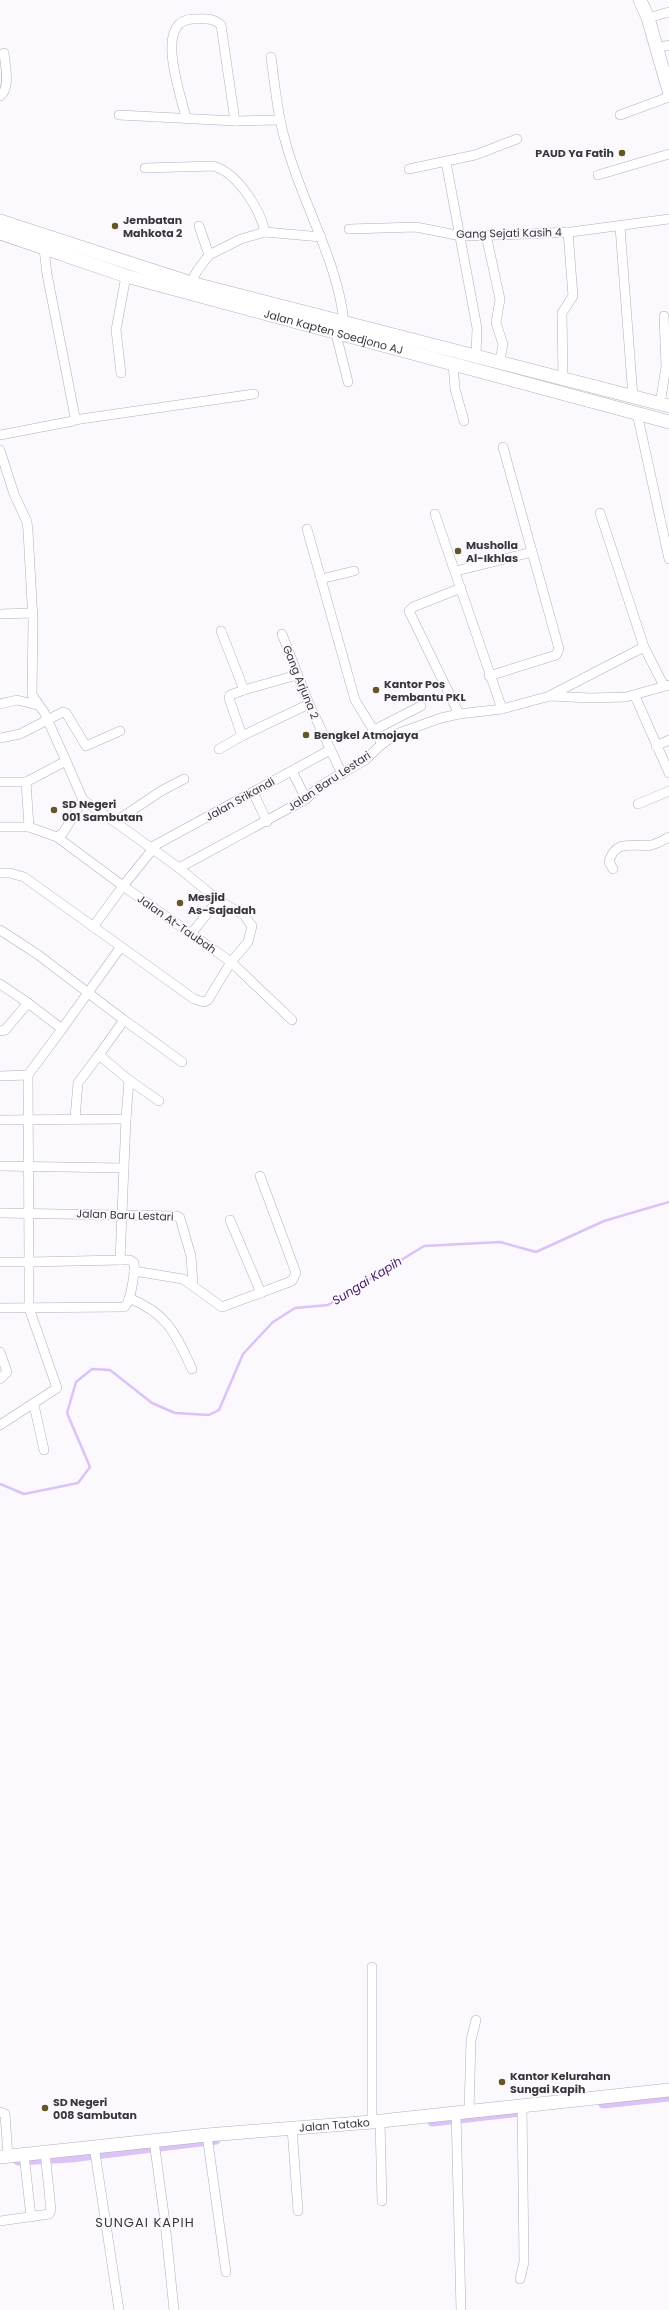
<svg xmlns="http://www.w3.org/2000/svg" width="669" height="2310" viewBox="0 0 669 2310" font-family="Poppins,sans-serif">
<rect width="100%" height="100%" fill="#fbf8fe"/>
<g fill="none" stroke-linecap="round" stroke-linejoin="round">
<polyline stroke="#dbc2f7" stroke-width="2.5" points="0,1484 24,1494 78,1483 90,1467 67,1413 76,1382 92,1369 110,1370 152,1403 175,1413 209,1415 219,1410 243,1354 273,1322 295,1308 328,1305 424,1246 500,1242 536,1252 604,1221 669,1202"/>
<g stroke="#dbc2f7" stroke-width="9">
<polyline points="603,2104 669,2097"/>
<polyline points="432,2122 520,2112"/>
<polyline points="18,2161 71,2158 216,2140"/>
</g>
<defs>
<g id="street">
<polyline points="648,18 669,12"/>
<polyline points="657,48 669,45"/>
<path d="M 271,57 C 275,85 277,114 285,140 C 301,202 337,258 344,322"/>
<path d="M 0,96 C 11,89 5,64 4,53"/>
<polyline points="119,115 235,121 280,120"/>
<polyline points="620,115 669,97"/>
<path d="M 186,118 C 181,95 153,20 193,19 C 203,19 213,17 221,25 L 235,121"/>
<polyline points="446,162 477,328 476,355"/>
<path d="M 145,168 L 213,166 C 237,172 260,209 265,232"/>
<polyline points="409,169 475,155 517,139"/>
<polyline points="598,175 669,154"/>
<polyline points="199,226 209,255"/>
<polyline points="620,227 633,397"/>
<polyline points="349,229 416,227 461,236 500,235 571,232 669,219"/>
<polyline points="486,235 500,299 496,323 503,344 500,361"/>
<polyline points="191,283 197,271 209,255 241,239 265,232 321,237"/>
<polyline points="336,334 348,382"/>
<polyline points="453,363 455,389 464,421"/>
<polyline points="121,373 116,330 126,276"/>
<polyline points="563,378 562,313 573,296 568,232"/>
<polyline points="660,404 666,367 664,316"/>
<polyline points="637,413 669,559"/>
<polyline points="74,420 254,394"/>
<polyline points="0,435 73,421 75,417 47,274 44,249"/>
<polyline points="0,450 14,494 27,522 28,531 33,621 32,695 44,712 66,761"/>
<polyline points="600,513 644,647 664,686"/>
<polyline points="435,514 502,709"/>
<polyline points="307,529 355,700 382,744"/>
<polyline points="456,571 532,552"/>
<polyline points="321,579 354,571"/>
<polyline points="0,614 33,613"/>
<polyline points="221,631 244,690 297,675"/>
<polyline points="282,634 309,704 342,774"/>
<polyline points="489,676 556,655 559,649 503,447"/>
<polyline points="244,690 230,695 229,698 242,736 309,704"/>
<polyline points="551,695 644,647"/>
<polyline points="635,696 669,773"/>
<polyline points="0,704 17,700 37,705"/>
<polyline points="459,714 409,611 413,607 461,588"/>
<polyline points="372,731 421,706"/>
<polyline points="0,738 20,734 63,712 66,713 86,746 120,731"/>
<polyline points="656,746 669,740"/>
<polyline points="219,749 242,736"/>
<polyline points="292,771 306,799"/>
<polyline points="0,782 26,782"/>
<polyline points="253,792 267,822"/>
<polyline points="638,804 669,791"/>
<polyline points="0,827 29,827 57,837 123,886 93,927"/>
<polyline points="29,827 26,782 66,761 83,800"/>
<polyline points="57,837 63,833 83,800 115,822"/>
<polyline points="150,848 330,750"/>
<polyline points="152,850 123,886 231,962 292,1020"/>
<polyline points="179,868 115,822 161,791 184,779"/>
<path d="M 613,869 L 609,862 C 615,837 637,848 652,845 C 658,843 664,840 669,837"/>
<polyline points="0,873 10,873 24,877 194,999 204,1002 208,1000 231,962 248,942 252,926 244,915 218,900 179,868 306,799 320,786 365,760 382,744 399,733 441,718 459,714 502,709 550,696 590,698 626,697 669,685"/>
<polyline points="0,930 37,954 124,1020 99,1055"/>
<polyline points="191,934 218,900"/>
<polyline points="0,984 28,1003"/>
<polyline points="124,1020 182,1062"/>
<polyline points="62,1029 120,948"/>
<polyline points="0,1031 5,1030 28,1003 62,1029 28,1075"/>
<polyline points="0,1076 28,1075 29,1262 0,1262"/>
<polyline points="129,1080 159,1101"/>
<polyline points="0,1120 126,1119 129,1080 99,1055 78,1083 75,1118"/>
<polyline points="0,1166 124,1168"/>
<polyline points="0,1213 177,1216 180,1218 191,1256 193,1285"/>
<polyline points="230,1220 261,1293"/>
<polyline points="134,1271 183,1279 222,1307 292,1281 296,1273 260,1176"/>
<path d="M 129,1298 C 168,1314 175,1333 192,1369"/>
<path d="M 0,1308 L 124,1307 C 131,1303 135,1271 134,1263 L 130,1260 L 120,1260"/>
<polyline points="0,1352 7,1372 0,1379"/>
<polyline points="34,1405 44,1450"/>
<polyline points="0,1425 57,1388 29,1308 29,1262 120,1260 126,1119"/>
<polyline points="372,1967 372,2122"/>
<polyline points="469,2111 471,2040 476,2020"/>
<polyline points="0,2112 5,2114 8,2156"/>
<polyline points="456,2112 461,2310"/>
<polyline points="380,2121 382,2201"/>
<polyline points="292,2128 298,2211"/>
<polyline points="207,2135 226,2272"/>
<polyline points="154,2141 165,2222 174,2310"/>
<polyline points="94,2146 119,2310"/>
<polyline points="24,2154 31,2217"/>
<polyline points="0,2221 49,2214 51,2210 45,2152"/>
<polyline points="520,2279 524,2262 522,2105"/>
</g>
<g id="secondary">
<polyline points="640,0 648,18 669,91"/>
<polyline points="0,221 191,283 669,406"/>
<path id="s1" d="M 0,233 L 126,276 L 669,422"/>
<path id="s2" d="M 0,2157 L 207,2135 L 372,2122 L 669,2090"/>
</g>
</defs>
<use href="#street" stroke="#b5aebd" stroke-width="10"/>
<use href="#secondary" stroke="#b5aebd" stroke-width="14"/>
<use href="#street" stroke="#fff" stroke-width="9"/>
<use href="#secondary" stroke="#fff" stroke-width="13"/>
</g>
<g fill="#635724" stroke="#fbf8fe" stroke-width="1.5">
<circle cx="622" cy="153" r="4"/>
<circle cx="115" cy="226" r="4"/>
<circle cx="458" cy="551" r="4"/>
<circle cx="376" cy="690" r="4"/>
<circle cx="306" cy="735" r="4"/>
<circle cx="54" cy="810" r="4"/>
<circle cx="180" cy="903" r="4"/>
<circle cx="502" cy="2082" r="4"/>
<circle cx="45" cy="2108" r="4"/>
</g>
<g text-anchor="middle" stroke-width="3.5" stroke-linejoin="round" paint-order="stroke">
<g font-size="11" font-weight="bold" fill="#39363c" stroke="#fbf8fe" text-anchor="start">
<text x="614" y="157" text-anchor="end">PAUD Ya Fatih</text>
<text x="123" y="224">Jembatan<tspan x="123" dy="13">Mahkota 2</tspan></text>
<text x="466" y="549">Musholla<tspan x="466" dy="13">Al-Ikhlas</tspan></text>
<text x="384" y="688">Kantor Pos<tspan x="384" dy="13">Pembantu PKL</tspan></text>
<text x="314" y="739">Bengkel Atmojaya</text>
<text x="62" y="808">SD Negeri<tspan x="62" dy="13">001 Sambutan</tspan></text>
<text x="188" y="901">Mesjid<tspan x="188" dy="13">As-Sajadah</tspan></text>
<text x="510" y="2080">Kantor Kelurahan<tspan x="510" dy="13">Sungai Kapih</tspan></text>
<text x="53" y="2106">SD Negeri<tspan x="53" dy="13">008 Sambutan</tspan></text>
</g>
<g font-size="11" fill="#39363c" stroke="#fbf8fe">
<text transform="translate(509 233) rotate(-1)" y="4">Gang Sejati Kasih 4</text>
<text dy="4" stroke="none"><textPath href="#s1" startOffset="348">Jalan Kapten Soedjono AJ</textPath></text>
<text transform="translate(301 682) rotate(68)" y="4">Gang Arjuna 2</text>
<text transform="translate(329 781) rotate(-34)" y="4">Jalan Baru Lestari</text>
<text transform="translate(240 799) rotate(-29)" y="4">Jalan Srikandi</text>
<text transform="translate(177 924) rotate(35)" y="4">Jalan At-Taubah</text>
<text transform="translate(125 1215) rotate(2)" y="4">Jalan Baru Lestari</text>
<text dy="4" stroke="none"><textPath href="#s2" startOffset="336">Jalan Tatako</textPath></text>
</g>
<g font-size="12" font-style="italic" fill="#451a65" stroke="#fbf8fe">
<text transform="translate(367 1281) rotate(-32)" y="4">Sungai Kapih</text>
</g>
<g font-size="13" letter-spacing="1" fill="#39363c" stroke="#fbf8fe">
<text x="145" y="2227">SUNGAI KAPIH</text>
</g>
</g>
</svg>
